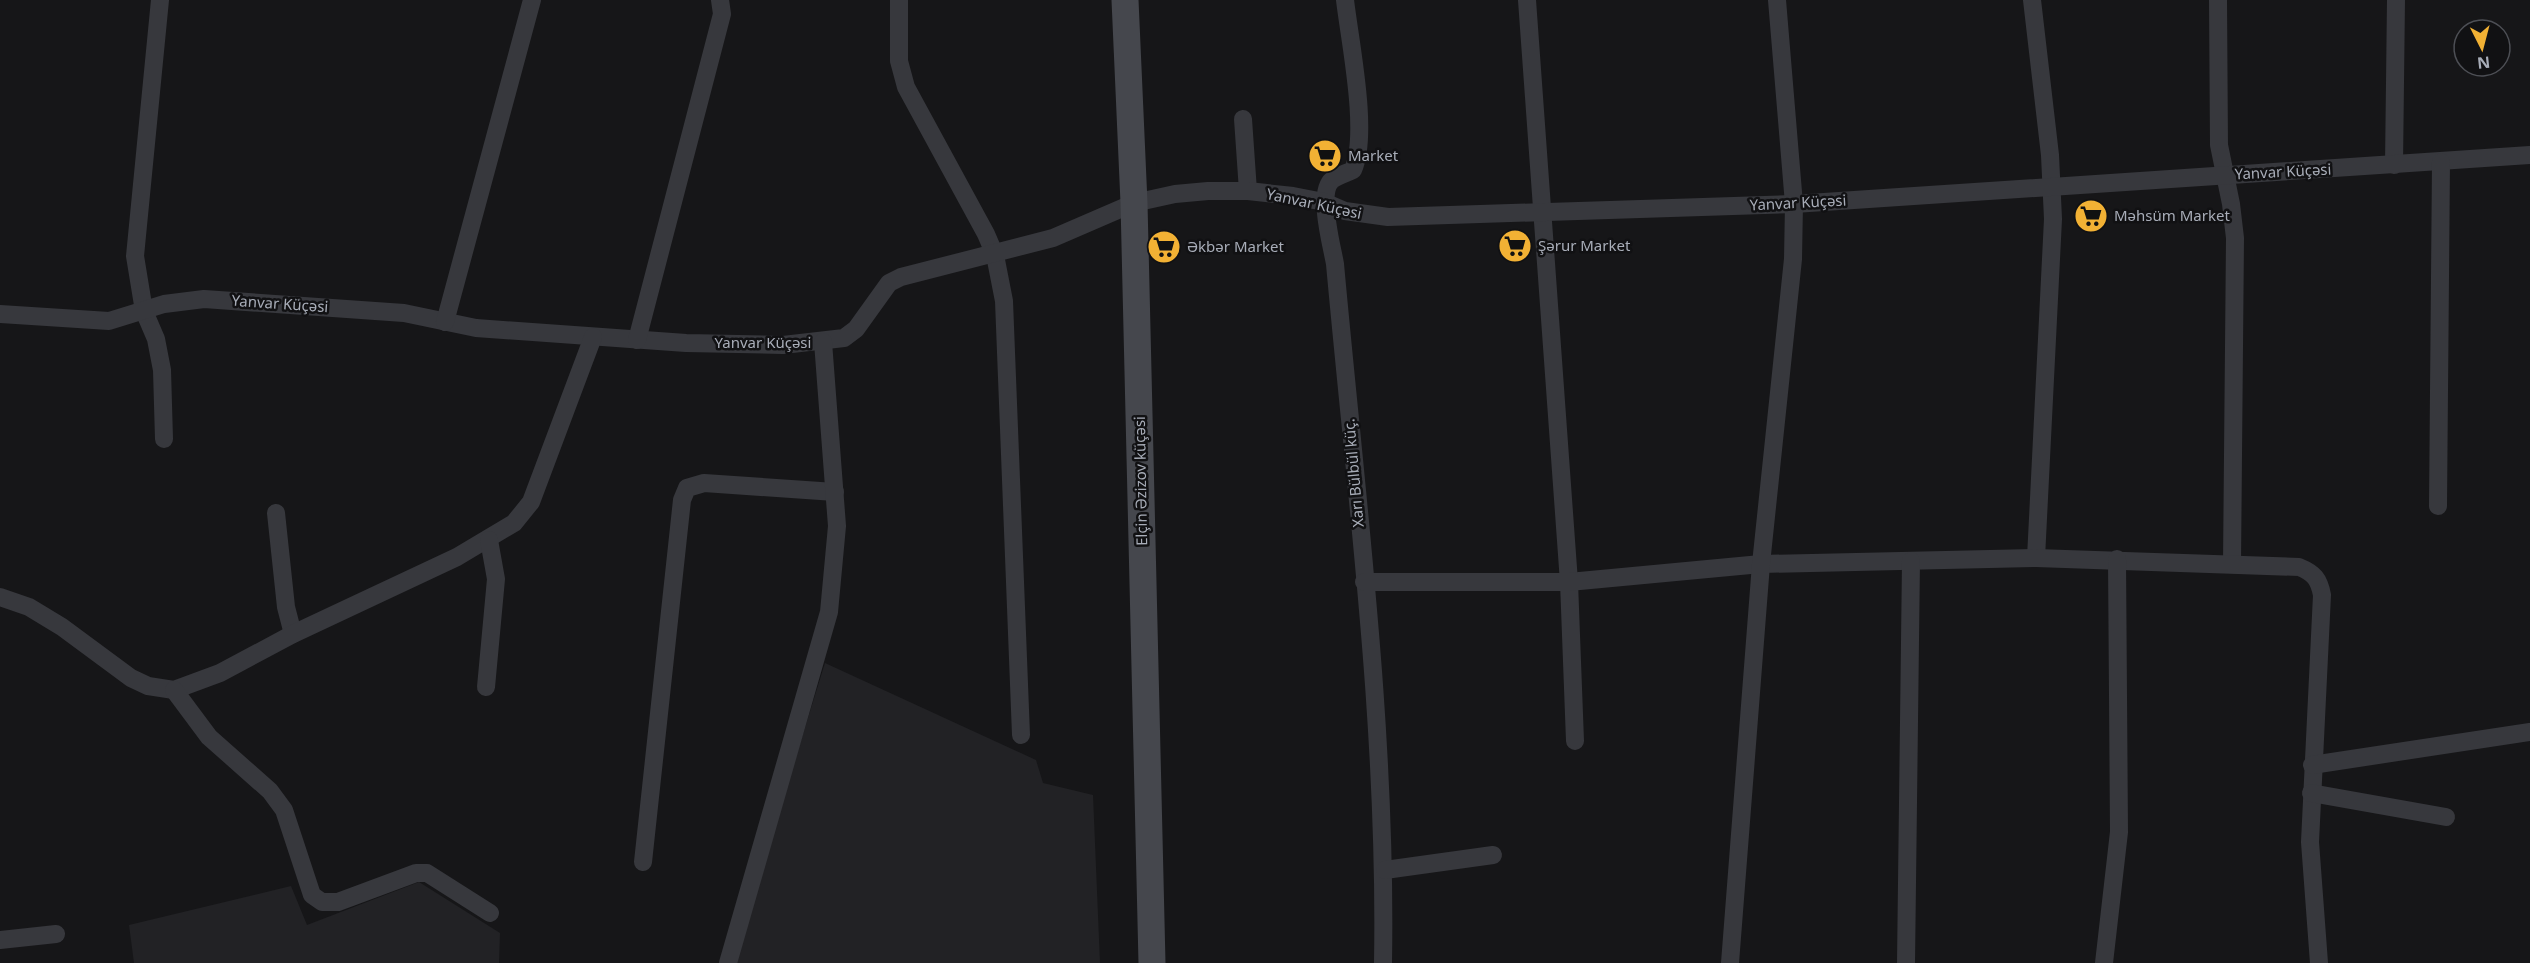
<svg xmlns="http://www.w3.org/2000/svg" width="2530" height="963" viewBox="0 0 2530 963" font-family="'Noto Sans',sans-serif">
<rect width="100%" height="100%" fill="#161618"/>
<g fill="#222225">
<polygon points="825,663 1036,760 1043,783 1093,795 1100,963 732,963"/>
<polygon points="419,882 500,933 499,963 134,963 129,925 291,886 307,925"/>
</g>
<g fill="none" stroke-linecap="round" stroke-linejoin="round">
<g stroke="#37383d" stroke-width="18">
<polyline points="160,0 135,256 144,311 156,339 162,370 164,439"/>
<polyline points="899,0 899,61 906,87 986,234 995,255 1004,301 1021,735"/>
<path d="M 1345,0 C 1350,43 1369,133 1353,170 C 1347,173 1337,176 1332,180 C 1317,193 1332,246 1335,264 C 1356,496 1387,730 1383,963"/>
<polyline points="1527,0 1569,582 1575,741"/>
<polyline points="2032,0 2050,155 2053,219 2036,558"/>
<polyline points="2218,0 2219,145 2231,204 2235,238 2232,564"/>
<polyline points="1243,119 1248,191"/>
<polyline points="2394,165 2396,0"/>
<polyline points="0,314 109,321 164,304 204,299 404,313 476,328 686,343 783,345 844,338 856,329 889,283 901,277 1053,238 1134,203 1175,194 1208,191 1248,191 1293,196 1324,202 1345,211 1388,217 1794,204 2530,155"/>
<polyline points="445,322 532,0"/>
<polyline points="637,340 722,14 720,0"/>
<polyline points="2438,506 2441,162"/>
<polyline points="276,513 286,607 293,634"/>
<path d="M 1364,582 L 1569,582 L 1761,564 L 2036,558 L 2299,567 C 2314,573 2319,579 2322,595 L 2310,842 L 2319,963"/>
<polyline points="0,597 29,607 62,627 131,678 148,686 174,690 220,673 293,634 457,557 514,523 531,502 593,337"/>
<polyline points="486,687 496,579 489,540"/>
<polyline points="174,690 209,737 270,791 284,810 312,895 322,902 338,902 416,873 427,873 490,913"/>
<polyline points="2312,765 2530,732"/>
<polyline points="2311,793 2446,817"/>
<polyline points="643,862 682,500 687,488 704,483 835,492"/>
<polyline points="1385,870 1493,855"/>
<polyline points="0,940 56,934"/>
<polyline points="728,963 829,612 837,526 823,342"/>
<polyline points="1730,963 1761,564 1793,259 1794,204 1777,0"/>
<polyline points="1906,963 1911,561"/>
<polyline points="2104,963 2119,832 2117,559"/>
</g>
<polyline stroke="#45474d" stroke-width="27" points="1125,0 1134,203 1152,963"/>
</g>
<defs>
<symbol id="supermarket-disc" viewBox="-11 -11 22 22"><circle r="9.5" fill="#f2b134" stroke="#111113"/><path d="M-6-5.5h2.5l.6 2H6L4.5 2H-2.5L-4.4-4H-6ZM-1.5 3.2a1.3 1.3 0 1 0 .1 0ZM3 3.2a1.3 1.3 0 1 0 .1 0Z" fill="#111"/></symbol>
</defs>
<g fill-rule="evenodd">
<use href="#supermarket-disc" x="1306" y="137" width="38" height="38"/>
<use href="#supermarket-disc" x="2072" y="197" width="38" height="38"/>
<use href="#supermarket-disc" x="1496" y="227" width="38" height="38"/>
<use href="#supermarket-disc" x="1145" y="228" width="38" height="38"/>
</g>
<g text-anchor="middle" stroke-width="5" stroke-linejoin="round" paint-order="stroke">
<g font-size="15" fill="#a8adb8" stroke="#111113" text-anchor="start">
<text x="1348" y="161">Market</text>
<text x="2114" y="221">Məhsüm Market</text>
<text x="1538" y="251">Şərur Market</text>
<text x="1187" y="252">Əkbər Market</text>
</g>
<g font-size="15" fill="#a8adb8" stroke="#111113">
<text transform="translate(2283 172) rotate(-3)" y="5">Yanvar Küçəsi</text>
<text transform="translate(1798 203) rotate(-3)" y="5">Yanvar Küçəsi</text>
<text transform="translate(1314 204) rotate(12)" y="5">Yanvar Küçəsi</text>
<text transform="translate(280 304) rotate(4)" y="5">Yanvar Küçəsi</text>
<text x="763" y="348">Yanvar Küçəsi</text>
<text transform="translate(1354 473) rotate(-95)" y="5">Xarı Bülbül küç.</text>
<text transform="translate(1141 481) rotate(-91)" y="5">Elçin Əzizov küçəsi</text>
</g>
</g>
<g transform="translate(2482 48) rotate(174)"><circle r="28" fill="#111113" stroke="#4d4f55" stroke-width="1.5"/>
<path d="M0-4.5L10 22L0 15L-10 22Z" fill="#f2b134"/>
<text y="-9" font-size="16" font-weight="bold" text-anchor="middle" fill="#a8adb8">N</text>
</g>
</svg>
